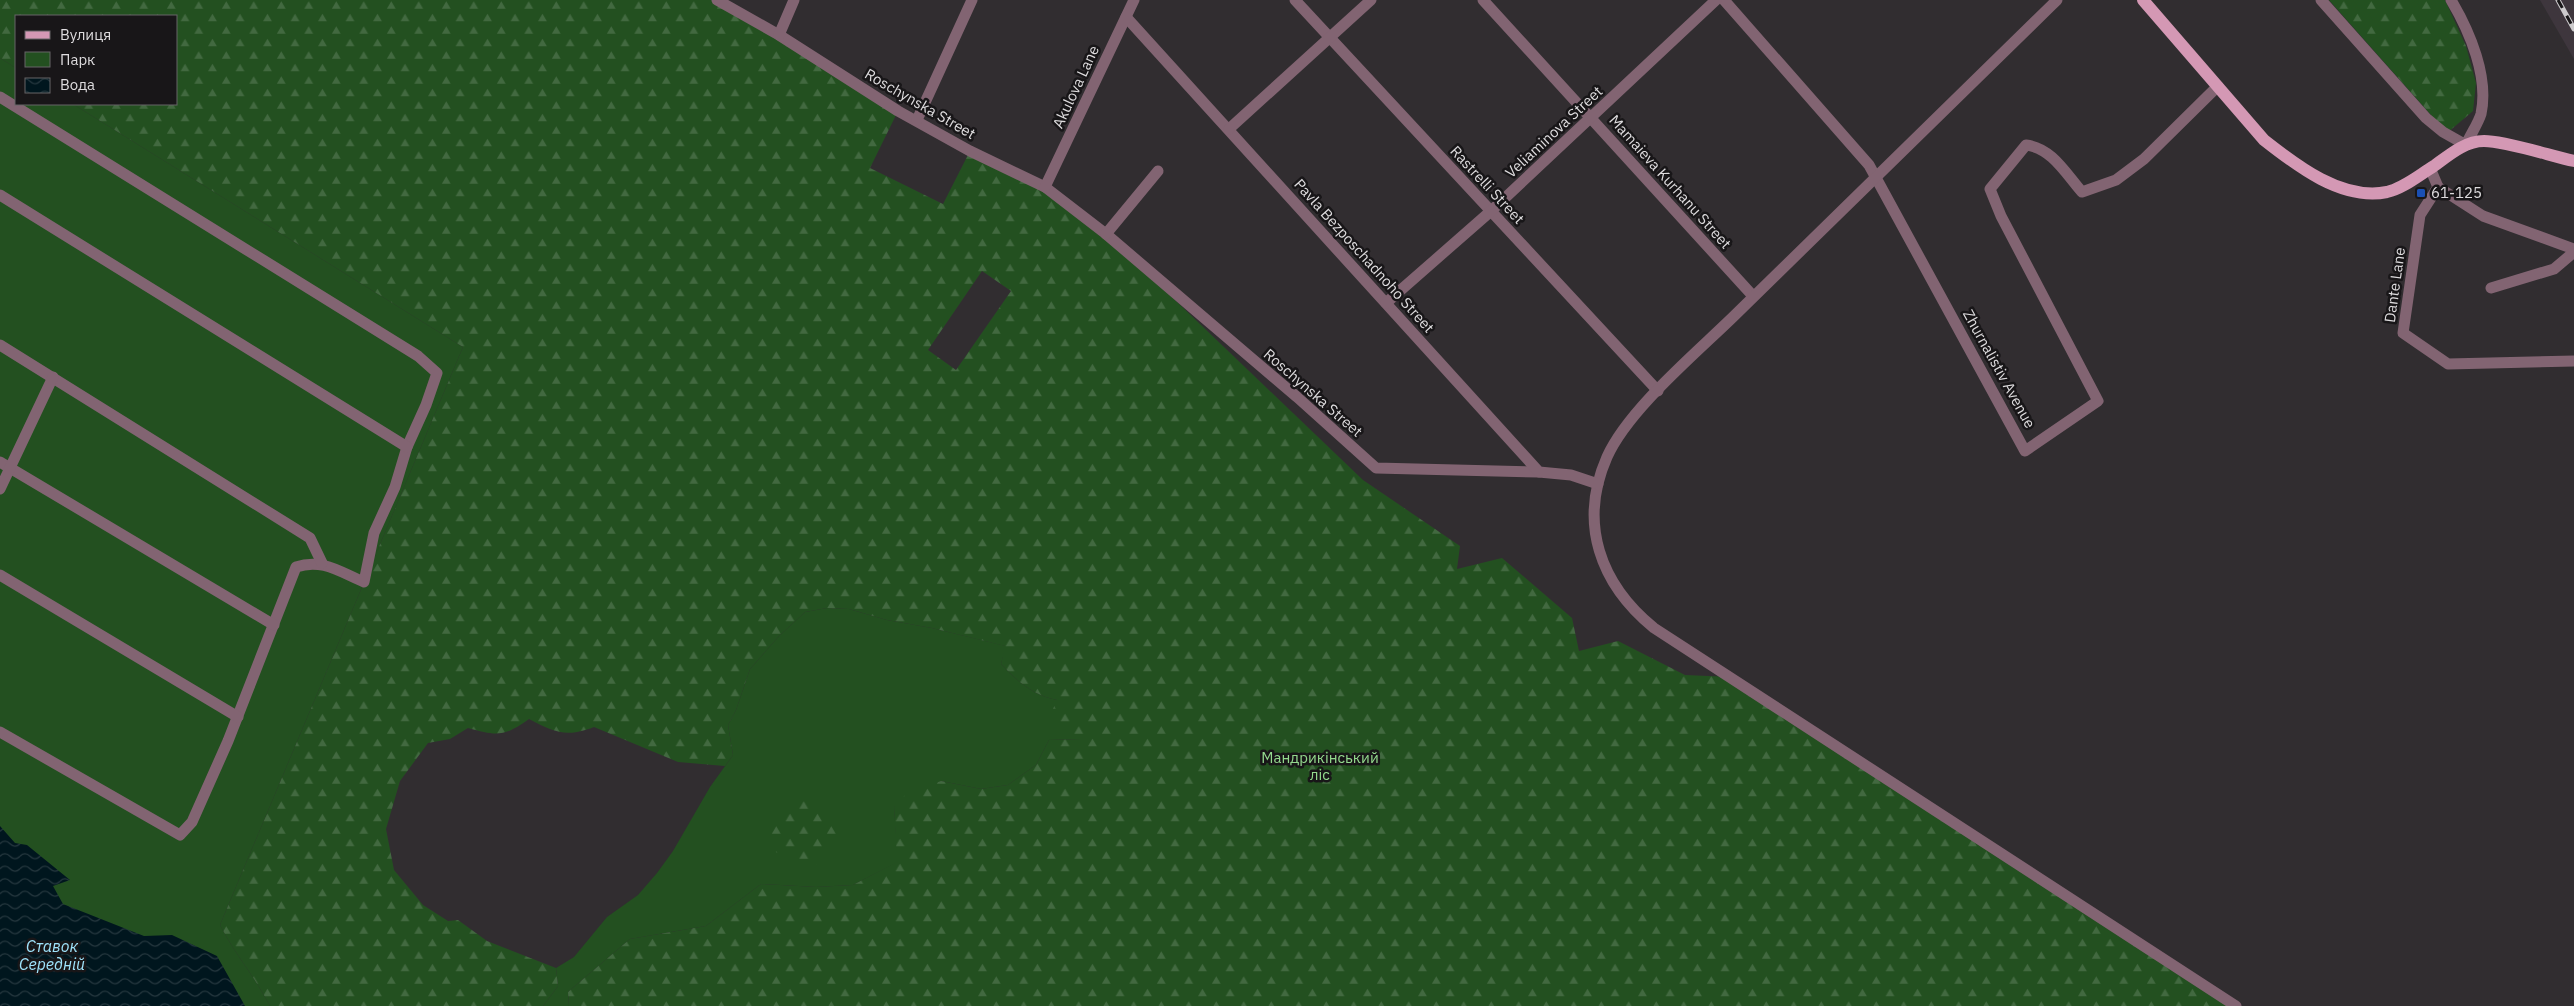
<svg xmlns="http://www.w3.org/2000/svg" width="2574" height="1006" viewBox="0 0 2574 1006" font-family="'IBM Plex Sans',sans-serif">
<defs>
<pattern id="forest-firs" width="22" height="20" patternUnits="userSpaceOnUse" patternTransform="scale(1.25)"><rect width="22" height="20" fill="#235020"/><path d="M5 1l3.5 6h-7zM16 11l3.5 6h-7z" fill="#426940"/></pattern>
<pattern id="water-waves" width="16" height="10" patternUnits="userSpaceOnUse" patternTransform="scale(1.25)"><rect width="16" height="10" fill="#00161e"/><path d="M0 5q4-4 8 0t8 0" fill="none" stroke="#25373e"/></pattern>
</defs>
<rect width="100%" height="100%" fill="#312d30"/>
<polygon fill="#3e363d" points="2540,0 2574,0 2574,59"/>
<g fill="#235020">
<path d="M 0,58 L 16,68 L 16,104 L 73,104 L 463,347 L 220,925 C 235,954 255,977 270,1006 L 0,1006 Z"/>
<path d="M 827,608 L 849,609 L 887,620 L 932,628 L 1006,646 L 1001,664 C 1017,681 1033,695 1057,700 L 1082,739 L 1049,740 L 1036,765 L 1008,785 L 981,789 L 941,781 L 894,807 L 898,862 L 853,885 L 816,887 L 761,884 L 706,926 L 630,939 L 568,992 L 569,1006 L 543,1006 L 558,986 L 556,968 L 574,957 L 607,917 L 638,895 L 657,873 L 673,851 L 710,787 L 733,755 L 728,725 L 736,710 L 750,669 L 779,636 L 805,612 Z"/>
</g>
<g fill="url(#forest-firs)" fill-rule="evenodd">
<path d="M 0,0 L 717,0 L 898,111 L 870,168 L 943,204 L 970,151 L 1018,173 L 1106,234 L 1363,480 L 1460,546 L 1457,569 L 1502,558 L 1572,618 L 1579,651 L 1618,641 L 1685,675 L 1731,677 L 2236,1006 L 569,1006 L 568,992 L 630,939 L 706,926 L 761,884 L 816,887 L 853,885 L 897,862 L 894,807 L 906,794 L 941,781 L 981,789 L 1008,785 L 1036,765 L 1049,740 L 1081,739 L 1049,718 L 1057,700 C 1033,695 1017,681 1001,664 L 1005,646 L 932,628 L 887,620 L 849,609 L 827,608 L 805,612 L 779,636 L 750,669 L 736,710 L 728,725 L 733,755 L 725,766 L 678,762 L 594,727 C 566,738 554,732 529,719 C 504,737 497,736 468,728 L 450,739 L 428,743 L 400,781 L 386,829 L 394,870 L 423,905 L 448,921 L 458,920 L 487,941 L 556,968 L 558,986 L 543,1006 L 270,1006 C 255,977 235,954 220,925 L 463,347 L 73,104 L 176,104 L 176,16 L 16,16 L 16,68 L 0,58 ZM 982,271 L 1011,291 L 956,370 L 928,350 Z"/>
<polygon points="2329,0 2445,0 2466,46 2476,83 2473,111 2447,133"/>
<polygon points="800,799 833,816 840,838 813,868 771,850 771,824"/>
</g>
<polygon fill="url(#water-waves)" points="0,826 15,843 27,845 70,880 53,886 63,904 144,936 172,935 217,956 245,1006 0,1006"/>
<g fill="none" stroke-linecap="round" stroke-linejoin="round">
<g stroke="#826472" stroke-width="11">
<polyline points="717,0 779,35 898,111 970,151 1045,187 1106,234 1297,397 1376,468 1539,472"/>
<polyline points="1295,0 1658,391"/>
<polyline points="1483,0 1753,296"/>
<path d="M 1724,0 L 1869,165 L 2025,451 L 2098,401 L 2001,216 L 1990,189 L 2026,145 C 2052,148 2066,174 2082,192 L 2116,180 L 2144,159 L 2218,86"/>
<path d="M 2057,0 C 1949,106 1840,211 1733,317 C 1695,354 1628,410 1607,457 C 1578,523 1600,584 1654,628 L 2236,1006"/>
<path d="M 2321,0 L 2426,118 L 2443,132 L 2466,145 C 2470,135 2478,124 2481,114 C 2489,77 2470,32 2451,0"/>
<polyline points="1126,17 1539,472 1571,475 1598,484"/>
<polyline points="779,35 794,0"/>
<path d="M 0,97 L 418,356 L 437,373 L 426,405 L 407,447 L 395,487 L 374,533 L 364,582 C 340,572 322,558 296,567 L 228,741 L 192,822 L 180,835 L 0,732"/>
<polyline points="917,120 972,0"/>
<polyline points="1229,129 1371,0"/>
<polyline points="2430,168 2438,187 2483,216 2574,249"/>
<polyline points="1045,187 1134,0"/>
<polyline points="2438,187 2420,215 2403,333 2448,364 2574,361"/>
<polyline points="0,195 407,447"/>
<polyline points="1106,234 1158,171"/>
<polyline points="2491,288 2554,269 2574,252"/>
<polyline points="1386,303 1491,211 1716,0"/>
<polyline points="0,345 310,538 322,563"/>
<polyline points="0,462 274,625"/>
<polyline points="0,489 53,377"/>
<polyline points="0,575 238,717"/>
</g>
<path stroke="#d498b4" stroke-width="12" d="M 2143,0 L 2264,140 C 2297,166 2342,201 2387,192 C 2404,188 2419,175 2434,166 C 2449,155 2465,141 2484,141 C 2506,141 2551,156 2574,161"/>
<defs>
<polyline id="rail" points="2558,0 2574,29"/>
</defs>
<use href="#rail" stroke="#cccacc" stroke-width="5"/>
<use href="#rail" stroke="#181618" stroke-width="3" stroke-dasharray="9" stroke-linecap="butt"/>
</g>
<rect fill="#1a4fb4" stroke="#181618" stroke-width="2" x="2416" y="188" width="10" height="10" rx="2.5"/>
<g text-anchor="middle" stroke-width="5" stroke-linejoin="round" paint-order="stroke">
<g font-size="15" fill="#dedcde" stroke="#181618">
<text transform="translate(1076 87) rotate(-65)" y="5">Akulova Lane</text>
<text transform="translate(920 104) rotate(30)" y="5">Roschynska Street</text>
<text transform="translate(1554 132) rotate(-43)" y="5">Veliaminova Street</text>
<text transform="translate(1670 182) rotate(48)" y="5">Mamaieva Kurhanu Street</text>
<text transform="translate(1487 185) rotate(47)" y="5">Rastrelli Street</text>
<text transform="translate(1364 256) rotate(48)" y="5">Pavla Bezposchadnoho Street</text>
<text transform="translate(2395 285) rotate(-82)" y="5">Dante Lane</text>
<text transform="translate(1999 369) rotate(61)" y="5">Zhurnalistiv Avenue</text>
<text transform="translate(1313 393) rotate(41)" y="5">Roschynska Street</text>
</g>
<g font-size="15" fill="#dedcde" stroke="#181618" text-anchor="start">
<text x="2431" y="198">61-125</text>
</g>
<g font-size="15" fill="#94da8e" stroke="#181618">
<text x="1320" y="763">Мандрикінський<tspan x="1320" dy="17">ліс</tspan></text>
</g>
<g font-size="16" font-style="italic" fill="#9ee2fa" stroke="#181618">
<text x="52" y="952">Ставок<tspan x="52" dy="18">Середній</tspan></text>
</g>
</g>
<rect x="15" y="15" width="162" height="90" fill="#181618" stroke="#676567"/>
<rect x="25" y="31" width="25" height="8" fill="#d498b4" stroke="#676567"/>
<text x="60" y="40" font-size="15" fill="#dedcde">Вулиця</text>
<rect x="25" y="52" width="25" height="15" fill="#235020" stroke="#676567"/>
<text x="60" y="65" font-size="15" fill="#dedcde">Парк</text>
<rect x="25" y="78" width="25" height="15" fill="url(#water-waves)" stroke="#676567"/>
<text x="60" y="90" font-size="15" fill="#dedcde">Вода</text>
</svg>
